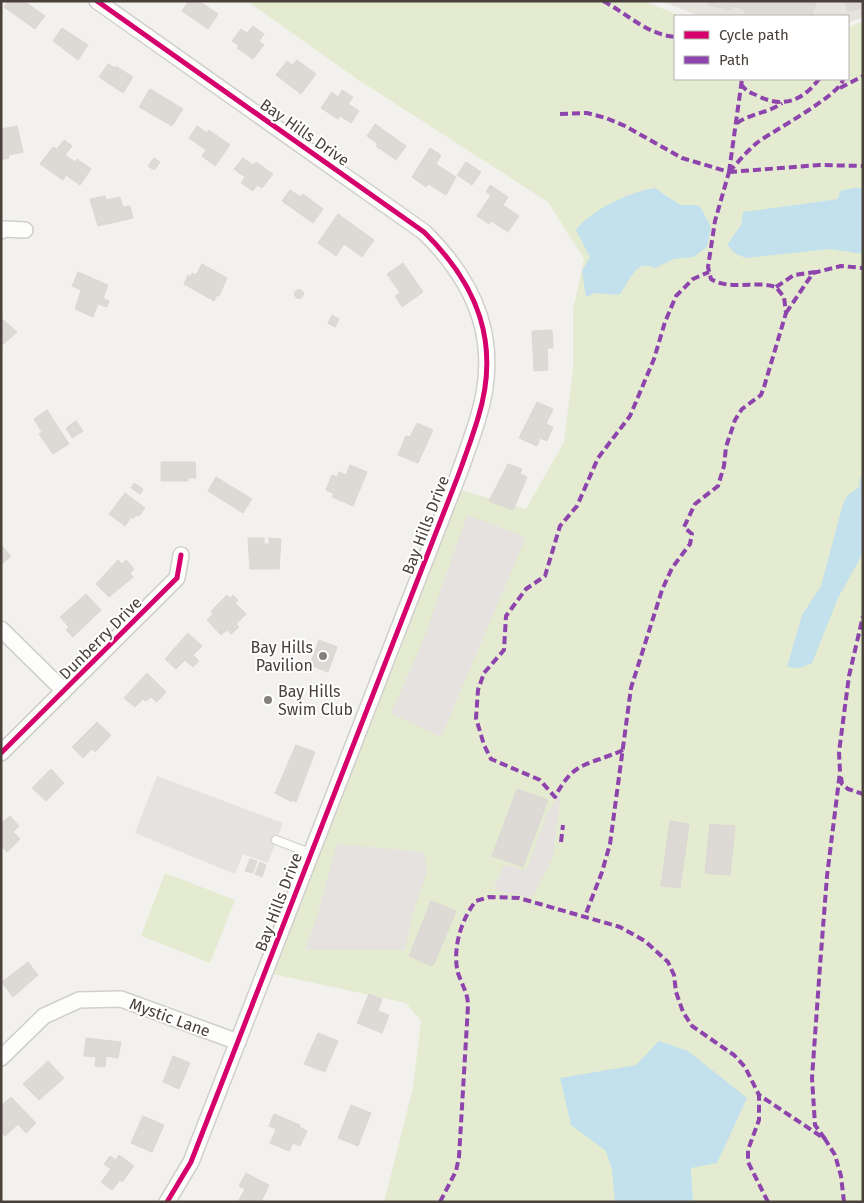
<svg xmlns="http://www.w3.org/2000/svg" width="864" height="1203" viewBox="0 0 864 1203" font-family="'Fira Sans',sans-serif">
<rect width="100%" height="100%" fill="#f3f1ee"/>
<polygon fill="#e6e2dc" points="661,1 863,1 863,17 848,23 848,16 700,16"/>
<g fill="#e4ebd0">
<polygon points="247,1 643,1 681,16 675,16 675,79 848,79 848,28 863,21 863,1202 384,1202 413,1088 421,1021 406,1003 259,971 298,884 338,805 402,645 457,489 526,509 564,442 573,369 573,310 584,259 548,202 357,79"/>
<polygon points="165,873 235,900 210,963 141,936"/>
</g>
<g fill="#e5e2df">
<polygon points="467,515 526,537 441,737 391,713 423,641"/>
<polygon points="157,776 283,823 268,863 243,854 235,874 135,833"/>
<polygon points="561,793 553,857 532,898 499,891 494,887 504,866 507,865 525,870 528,866 547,813"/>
<polygon points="337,844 424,852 427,872 414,909 405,950 305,950 318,913"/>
</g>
<g fill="#c2e1ed">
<path d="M 655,188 L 680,205 L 696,205 L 701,208 L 711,227 L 707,247 L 694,257 L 674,259 L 655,268 C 634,258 630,283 619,295 L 595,293 L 586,297 L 582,271 L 590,257 L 576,230 C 593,209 629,192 655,188 Z"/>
<polygon points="854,188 863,188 863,254 830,249 746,258 736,254 727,245 741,225 743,212 838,199 840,191"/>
<polygon points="863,475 863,553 838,598 812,663 800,668 787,667 802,615 821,586 843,504 847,496 859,487 860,478"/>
<polygon points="659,1041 688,1051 747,1098 717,1163 691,1168 693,1202 615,1202 612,1170 606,1151 571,1125 560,1078 636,1065"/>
</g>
<g fill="#dddad6" stroke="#dbd8d4">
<polygon points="8,1 24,1 45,16 35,29 4,7"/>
<polygon points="189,1 199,1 218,14 208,29 182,11"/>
<polygon points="709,1 816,1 812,16 781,16 782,14 776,13 775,16 767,14 762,16 744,12 745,9 732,6 731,10 708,5"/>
<polygon points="844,1 863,1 863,8 848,11"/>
<polygon points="253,26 264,34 259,41 264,45 253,59 237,48 239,46 232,41 241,29 247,33"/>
<polygon points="62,28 88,45 78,60 53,41"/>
<polygon points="297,60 316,74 301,94 276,75 287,61 292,65"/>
<polygon points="108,64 115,68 116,66 133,77 123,93 99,77"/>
<polygon points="150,89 183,109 172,126 139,107"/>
<polygon points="342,90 353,97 348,104 359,111 351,123 340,116 338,119 321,108 332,92 338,97"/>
<polygon points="375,124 406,146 396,160 376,146 378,144 367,136"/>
<polygon points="17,126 23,152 8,155 9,158 1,160 1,129"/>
<polygon points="197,126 207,133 209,130 230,145 215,166 202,156 206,150 189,138"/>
<polygon points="64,140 72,146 65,155 75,162 77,159 91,169 80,185 66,175 63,180 40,164 53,147 57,149"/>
<polygon points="430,148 441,155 436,164 456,177 446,195 428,184 426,187 412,177"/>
<polygon points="154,158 160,162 154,170 148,166"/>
<polygon points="243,158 253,165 256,162 273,174 262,188 257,185 253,191 241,183 245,177 234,169"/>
<polygon points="466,162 481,172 472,185 457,175"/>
<polygon points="490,185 508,197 503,205 519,216 508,232 491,221 489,224 477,216 491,195 486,192"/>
<polygon points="290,190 301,197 303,194 323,209 313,223 282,201"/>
<polygon points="105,196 106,200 120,197 123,207 130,206 133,218 98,226 90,199"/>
<polygon points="338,214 374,240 362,257 344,244 336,256 318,243"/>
<polygon points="403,263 423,292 402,307 395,296 400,293 387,274"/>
<polygon points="202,264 227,278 219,296 217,295 214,301 184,284 188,275 191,277 192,273 196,275"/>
<polygon points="78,272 108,285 103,298 109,301 107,307 98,304 93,317 75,309 81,290 72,286"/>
<circle cx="299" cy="294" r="4.5"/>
<polygon points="332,315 339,319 335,327 328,323"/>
<polygon points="1,318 17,332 1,346"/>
<polygon points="552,330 553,348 547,348 548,370 534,371 532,331"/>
<polygon points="537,402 553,409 546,424 553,427 547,441 540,438 537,446 519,438"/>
<polygon points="47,410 69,444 53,454 39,434 42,432 34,419"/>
<polygon points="76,421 83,431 72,438 66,428"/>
<polygon points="417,423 433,430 418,463 398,455 406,436 410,437"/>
<polygon points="161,462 195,462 196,478 188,478 188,481 161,481"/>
<polygon points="508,464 522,469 520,474 527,477 513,510 489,501"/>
<polygon points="350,465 367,472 353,506 332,497 334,494 326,490 332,475 337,477 339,472 346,475"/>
<polygon points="216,477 252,499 243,513 208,491"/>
<polygon points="134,483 143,489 140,494 131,488"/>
<polygon points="125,493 145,508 139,516 137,515 133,519 131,517 125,526 109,514"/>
<polygon points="248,538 264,538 264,544 269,544 269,538 281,539 279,569 250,569"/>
<polygon points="1,545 11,556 1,565"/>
<polygon points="118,560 122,564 126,560 134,569 130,573 133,577 109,597 96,584"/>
<polygon points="86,594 101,610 73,637 66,630 69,627 60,617"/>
<polygon points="227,595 230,598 233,595 238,600 235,603 246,614 236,624 239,627 231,634 227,630 221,635 207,620 213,614 211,611"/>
<polygon points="188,633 202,646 193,655 199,661 193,667 185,660 176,669 165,659"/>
<polygon points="319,640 337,647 328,672 310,665"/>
<polygon points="147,673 166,692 157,702 151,697 146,701 143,699 135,707 124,698"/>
<polygon points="97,722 111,735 95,752 92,749 83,758 72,747"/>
<polygon points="296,745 315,752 296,802 292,800 292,802 275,793"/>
<polygon points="51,769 64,783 46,801 32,788"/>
<polygon points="517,789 548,800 523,867 492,856"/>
<polygon points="10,816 19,826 13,832 20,839 7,852 1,846 1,823"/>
<polygon points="670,821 689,824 680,888 661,886"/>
<polygon points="710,824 735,826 730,875 705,873"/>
<polygon points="250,859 257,861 253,873 245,871"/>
<polygon points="260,862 266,865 262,877 255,874"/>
<polygon points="431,901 456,911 434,964 431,966 409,956"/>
<polygon points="28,962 38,975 13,997 2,982"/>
<polygon points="369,994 382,999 378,1011 389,1015 382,1033 357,1023"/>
<polygon points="318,1033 338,1041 325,1072 304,1064"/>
<polygon points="86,1038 121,1042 118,1058 106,1056 105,1067 95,1066 96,1057 84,1056"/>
<polygon points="173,1056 190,1063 179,1089 163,1082"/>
<polygon points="48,1061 64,1078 39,1100 23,1084"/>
<polygon points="11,1097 36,1123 26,1133 18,1124 5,1136 1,1132 1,1106"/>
<polygon points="351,1105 371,1113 358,1146 338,1138"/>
<polygon points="274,1114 300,1125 299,1127 307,1131 300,1146 293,1143 289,1151 270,1143 276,1129 269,1126"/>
<polygon points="143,1116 164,1125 152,1152 131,1143"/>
<polygon points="119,1155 134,1166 122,1182 120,1180 112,1190 101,1182 111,1169 104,1164 110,1156 116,1160"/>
<polygon points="246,1173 269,1185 261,1202 238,1202 245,1189 239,1186"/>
</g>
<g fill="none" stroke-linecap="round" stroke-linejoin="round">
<defs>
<polyline id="lane" points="276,840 310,853"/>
<g id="street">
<path d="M 97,1 L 424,232 C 478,285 501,344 478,418 C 472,438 465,457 458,476 L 191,1162 L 167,1202"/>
<polyline points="1,231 4,229 25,230"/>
<polyline points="1,629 64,691"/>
<polyline points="1,753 177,578 181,555"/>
<polyline points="1,1058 44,1016 79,1000 121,999 238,1042"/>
</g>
</defs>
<use href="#lane" stroke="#d1cfcc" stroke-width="10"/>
<use href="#street" stroke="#d1cfcc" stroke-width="18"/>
<use href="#lane" stroke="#fdfdfc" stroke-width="8"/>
<use href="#street" stroke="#fdfdfc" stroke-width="15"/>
<g stroke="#8e44ad" stroke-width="4" stroke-dasharray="8 4" stroke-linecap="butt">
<path d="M 603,1 C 628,14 646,34 675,37"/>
<path d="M 741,84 C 747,93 751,92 760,97 C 785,108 803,100 819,79"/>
<polyline points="840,88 863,76"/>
<path d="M 560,114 L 587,113 L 606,118 L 625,126 L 682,158 L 729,172 L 715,221 L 708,267 L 711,279 C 730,291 755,280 776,287 L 784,297 L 786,313 L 764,387 L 761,395 L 742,409 L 735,420 L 726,447 L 724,466 L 718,486 L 695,504 L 684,527 L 692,534 L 690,544 L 672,568 L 662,590 L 631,688 L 610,844 L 602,872 L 585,916"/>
<path d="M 737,123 C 751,113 769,113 782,103"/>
<path d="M 729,172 C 738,162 747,151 758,142 C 773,131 842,94 843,79"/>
<polyline points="729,172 820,165 863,166"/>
<polyline points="729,172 742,79"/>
<polyline points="776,287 794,275 815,272"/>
<polyline points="786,313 813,273 841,266 863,268"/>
<path d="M 623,750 C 588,766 574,760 555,797 L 540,780 L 491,759 L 484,745 L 476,718 L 478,690 L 484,673 L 504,650 L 506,616 L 526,589 L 545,576 L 560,526 L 577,506 L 598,458 L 630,416 L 654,359 L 665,322 L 676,296 L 693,279 L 709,272"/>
<polyline points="841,777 842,784 848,789 863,794"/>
<polyline points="561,842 563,825"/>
<polyline points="825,1139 815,1125 812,1078 820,966 827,876 840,772 839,752 849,676 863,616"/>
<path d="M 440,1202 L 456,1171 L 459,1157 L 468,1006 C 468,993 462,985 458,973 C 452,950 461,919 476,901 L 489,897 L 519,898 L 620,927 L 645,941 L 668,962 L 674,975 L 676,992 L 683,1012 L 692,1026 L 734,1055 L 745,1067 L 759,1095"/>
<polyline points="768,1202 748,1162 748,1150 759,1120 759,1095 825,1139 835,1155 841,1176 844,1202"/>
</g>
<defs>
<g id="cycleway">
<path d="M 97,1 L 424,232 C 478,285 501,344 478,418 C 472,438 465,457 458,476 L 191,1162 L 167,1202"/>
<polyline points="1,753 177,578 181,555"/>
</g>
</defs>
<use href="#cycleway" stroke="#fff" stroke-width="8"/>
<use href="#cycleway" stroke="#d6006c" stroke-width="5"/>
</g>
<g fill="#847f79" stroke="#fff" stroke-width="2">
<circle cx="323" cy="656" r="5"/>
<circle cx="268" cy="700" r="5"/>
</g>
<g text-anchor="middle" stroke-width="4" stroke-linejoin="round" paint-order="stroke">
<g font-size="16" fill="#49413a" stroke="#fff">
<text transform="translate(305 132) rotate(35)" y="6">Bay Hills Drive</text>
<text transform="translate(425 525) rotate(-69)" y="6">Bay Hills Drive</text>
<text transform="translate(100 638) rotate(-45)" y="6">Dunberry Drive</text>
<text transform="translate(278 902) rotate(-69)" y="6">Bay Hills Drive</text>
<text transform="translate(170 1017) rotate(20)" y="6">Mystic Lane</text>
</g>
<g font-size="16" fill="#49413a" stroke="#fff" text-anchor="end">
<text x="313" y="653">Bay Hills<tspan x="313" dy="18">Pavilion</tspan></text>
<text x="278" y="697" text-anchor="start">Bay Hills<tspan x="278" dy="18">Swim Club</tspan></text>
</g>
</g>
<rect width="864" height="1203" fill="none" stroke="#49413a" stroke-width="5"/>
<rect x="674" y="15" width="175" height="65" fill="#ffffff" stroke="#b6b3b0"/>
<rect x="684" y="31" width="25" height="8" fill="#d6006c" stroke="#b6b3b0"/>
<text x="719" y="40" font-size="15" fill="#49413a">Cycle path</text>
<rect x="684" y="56" width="25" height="8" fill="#8e44ad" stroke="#b6b3b0"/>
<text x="719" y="65" font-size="15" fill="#49413a">Path</text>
</svg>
